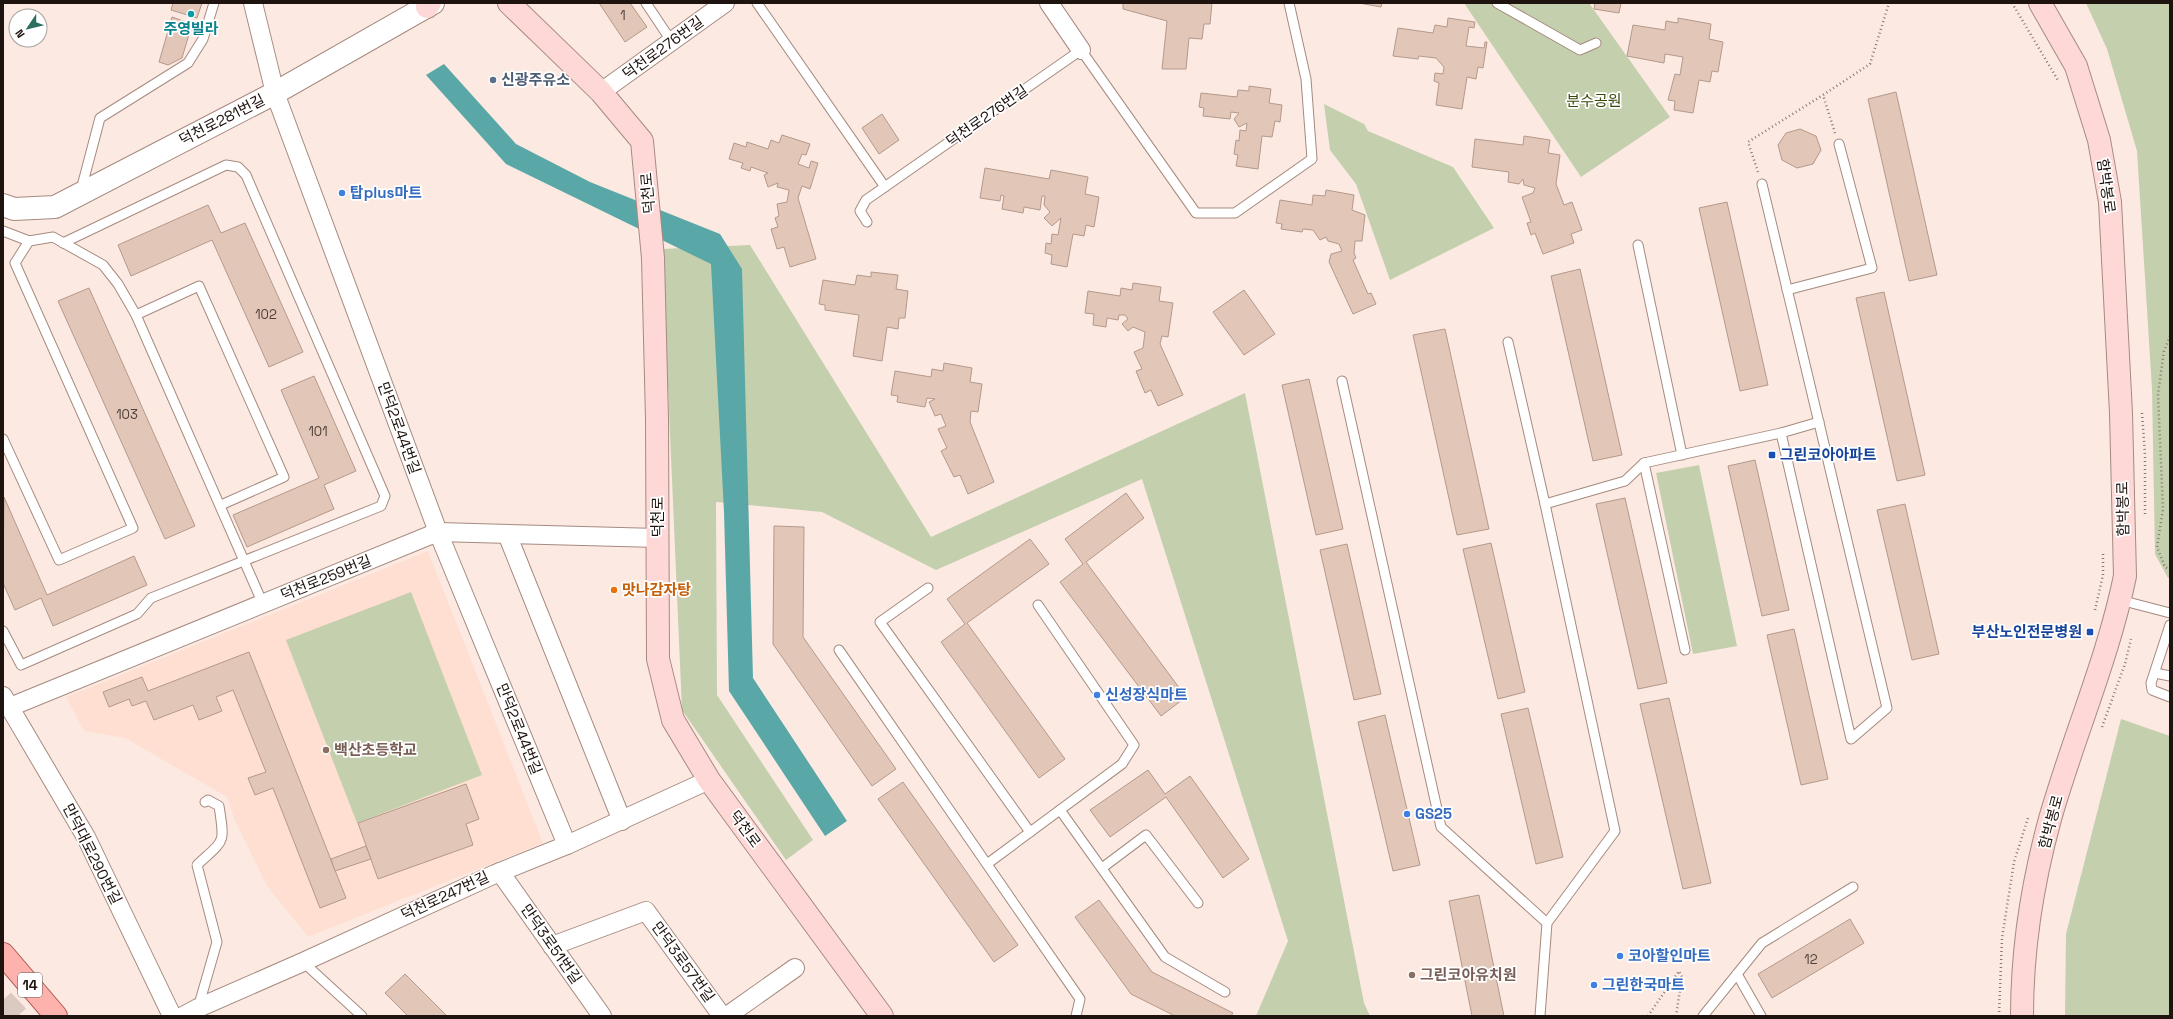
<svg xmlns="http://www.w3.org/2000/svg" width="2173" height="1019" viewBox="0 0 2173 1019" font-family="'Space Grotesk','Noto Sans KR',sans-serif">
<rect width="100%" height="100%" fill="#fceae2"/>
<polygon fill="#fedfd2" points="428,551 543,843 308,937 267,886 235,821 227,797 125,738 84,731 66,697"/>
<g fill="#c4cfad">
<polygon points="1464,3 1589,3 1670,117 1581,177"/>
<polygon points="2086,3 2170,3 2170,577 2168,578 2155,554 2152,389 2137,151 2107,49"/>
<polygon points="1324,104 1364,124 1368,131 1453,167 1494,228 1390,280 1356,184 1330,150"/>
<polygon points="750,245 931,537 1245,393 1364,1003 1370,1016 1256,1016 1288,941 1142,479 936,570 822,512 716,502 717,695 813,840 786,860 682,710 662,249"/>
<polygon points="1699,465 1737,646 1693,654 1656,473"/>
<polygon points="411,592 482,775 357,823 286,640"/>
<polygon points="2121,719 2170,736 2170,1016 2065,1016 2066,934"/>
</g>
<polygon fill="#5aa7a7" points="444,64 516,144 590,182 720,234 742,269 753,678 847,821 825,836 729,691 724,512 711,264 506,164 426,75"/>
<g fill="#e2c6b8" stroke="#b4998b">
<polygon points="173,3 202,3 197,18 171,10"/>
<polygon points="599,3 630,3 647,27 625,42"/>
<polygon points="1123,3 1212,3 1210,24 1204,24 1202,39 1189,38 1186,69 1162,69 1167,21 1123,9"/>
<polygon points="1359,3 1382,3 1381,7"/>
<polygon points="1595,3 1621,3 1619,13 1594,9"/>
<polygon points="172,17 192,24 182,58 168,65 159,62"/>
<polygon points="1448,18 1475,22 1474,28 1469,27 1466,46 1484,48 1485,42 1487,42 1483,68 1478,67 1476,79 1467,77 1462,109 1436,105 1439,83 1434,81 1435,73 1443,74 1444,67 1436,58 1419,56 1418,59 1393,56 1398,28 1433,33 1435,25 1447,27"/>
<polygon points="1678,18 1711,24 1709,39 1723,42 1718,72 1712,71 1710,82 1699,80 1693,113 1674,110 1675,101 1668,100 1675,74 1680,75 1683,57 1665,54 1664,63 1627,56 1633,25 1665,30 1666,21 1678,23"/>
<polygon points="1249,86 1271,89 1269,103 1282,105 1280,122 1275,121 1272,137 1262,136 1258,169 1236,166 1238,155 1234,154 1236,140 1239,141 1240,130 1246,131 1247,123 1239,127 1234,119 1239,113 1231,112 1230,119 1203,116 1204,108 1199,107 1201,93 1237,97 1238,90 1249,91"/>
<polygon points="1896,92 1937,275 1909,281 1868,99"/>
<polygon points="882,114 899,140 879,154 862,128"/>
<polygon points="1800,129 1816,136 1821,150 1813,164 1797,168 1782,160 1778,145 1786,133"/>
<polygon points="782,135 810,144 806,155 802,154 798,164 809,168 811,161 818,163 810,189 802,186 798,198 816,259 790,267 784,247 777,249 771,229 778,227 775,218 779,216 777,204 787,202 789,190 777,187 778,183 768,187 764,175 768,173 751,167 750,171 741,168 743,163 729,159 734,143 746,147 747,142 768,149 771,140 779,143"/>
<polygon points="1524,136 1550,140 1548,153 1560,155 1556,184 1564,205 1572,202 1582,230 1571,234 1574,243 1543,254 1535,233 1531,235 1527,223 1531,222 1522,197 1533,193 1535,188 1524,185 1523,179 1519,184 1508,182 1509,172 1472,167 1475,139 1523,145"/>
<polygon points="985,168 1049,179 1051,170 1088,177 1085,194 1099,197 1094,227 1086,225 1084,236 1073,234 1067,267 1051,264 1052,255 1045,253 1046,243 1051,244 1052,234 1058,235 1061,218 1052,226 1044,218 1050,212 1044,205 1045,196 1042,196 1040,210 1024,207 1023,213 1002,209 1004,196 1001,195 1000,201 980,198"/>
<polygon points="1326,190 1354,195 1352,210 1365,215 1362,241 1355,241 1354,253 1356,258 1353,260 1368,294 1371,293 1376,304 1353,314 1329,262 1331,254 1342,251 1339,244 1328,241 1326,237 1320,240 1313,230 1303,229 1302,232 1281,229 1282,224 1276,223 1280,200 1312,205 1313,195 1325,196"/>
<polygon points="1727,202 1768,385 1740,391 1699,208"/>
<polygon points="208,205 221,233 245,223 303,352 269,367 212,240 131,276 118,245"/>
<polygon points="1580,269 1622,455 1593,461 1551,276"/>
<polygon points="871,272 898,275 896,289 908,291 905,318 899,318 898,329 887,327 882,361 853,356 859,315 825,310 825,305 819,304 823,280 855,285 857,275 871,277"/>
<polygon points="1133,283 1161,287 1159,301 1173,303 1168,337 1162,336 1160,344 1183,395 1158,406 1151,390 1145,393 1136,371 1142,369 1134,352 1143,348 1145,332 1133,327 1128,331 1122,324 1128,319 1125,315 1119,315 1118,320 1107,318 1106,327 1093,325 1094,314 1085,313 1088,291 1120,296 1121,288 1132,290"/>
<polygon points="89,288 195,526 165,539 58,301"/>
<polygon points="1244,290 1275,334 1244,355 1213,312"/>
<polygon points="1884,292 1925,475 1897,481 1856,298"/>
<polygon points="1445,329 1489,529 1457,535 1413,335"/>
<polygon points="944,363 972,368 970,382 982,384 978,412 971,411 970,422 994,482 968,494 960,475 954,477 941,451 947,448 938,429 946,426 941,414 935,416 929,402 935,399 927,398 925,407 897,402 898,396 891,395 895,371 931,377 932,369 943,371"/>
<polygon points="314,376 356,471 324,485 334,509 247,547 233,515 319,478 281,390"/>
<polygon points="1309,379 1343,529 1316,535 1282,385"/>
<polygon points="1755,460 1789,610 1762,616 1728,466"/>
<polygon points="1126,493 1144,518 1086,562 1186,697 1161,716 1060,582 1083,564 1065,539"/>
<polygon points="4,497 47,595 134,556 147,585 53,626 41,598 15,610 3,583"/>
<polygon points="1625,498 1667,683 1638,689 1596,504"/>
<polygon points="1905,504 1939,654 1912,660 1877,510"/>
<polygon points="774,526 804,527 803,637 896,769 872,786 773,644"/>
<polygon points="1030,539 1049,564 967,623 1065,759 1039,778 941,642 965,624 947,599"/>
<polygon points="1491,543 1525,692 1498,699 1463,549"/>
<polygon points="1347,544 1381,694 1354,700 1320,550"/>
<polygon points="1794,629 1828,779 1801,785 1767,635"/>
<polygon points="249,652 346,898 320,908 273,788 255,795 248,778 266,772 233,690 216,697 222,711 199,720 193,705 154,720 146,701 132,706 129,699 109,707 103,692 142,677 148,691"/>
<polygon points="1669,698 1711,883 1683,889 1640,704"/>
<polygon points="1528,708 1563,857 1536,864 1501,714"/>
<polygon points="1385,715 1420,865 1393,871 1358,722"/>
<polygon points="1148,770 1165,794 1190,776 1249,859 1223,878 1166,797 1110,837 1090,810"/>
<polygon points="903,782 1018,945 994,962 878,799"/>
<polygon points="466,784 479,819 466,824 473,845 378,879 358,823"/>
<polygon points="366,846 371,859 335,871 331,859"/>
<polygon points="1479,895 1504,1016 1472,1016 1449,901"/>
<polygon points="1099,900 1152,972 1233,1013 1231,1016 1175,1016 1131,994 1075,917"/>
<polygon points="1850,919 1864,943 1772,998 1758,974"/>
<polygon points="405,974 447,1016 408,1016 385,993"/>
</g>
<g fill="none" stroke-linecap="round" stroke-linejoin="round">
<polyline stroke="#dbcac2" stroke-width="22" stroke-dasharray="22 11" stroke-linecap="butt" points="3,1000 18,1016"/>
<defs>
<g id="service">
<polyline points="646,3 672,42"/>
<polyline points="757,3 885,187"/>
<polyline points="1497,3 1580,50 1596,43"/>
<polyline points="81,190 100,118 188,63 203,39 214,3"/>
<polyline points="867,222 860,211 866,200 1081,50 1196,213 1235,213 1312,159 1306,79 1289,3"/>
<polyline points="3,231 29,241 15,263 133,528 59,560 3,439"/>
<polyline points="29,241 53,237 103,265 118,284 136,315 263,604"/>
<polyline points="1638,245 1682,455"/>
<polyline points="1787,290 1872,268 1839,144"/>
<polyline points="136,315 199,286 284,477 221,505"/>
<polyline points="1508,342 1545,504 1615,831 1547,923 1540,1016"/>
<polyline points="1342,381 1441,827 1547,923"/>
<polyline points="1781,433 1819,422"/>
<polyline points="1644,463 1685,650"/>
<polyline points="1545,504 1625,481 1644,463 1781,433 1851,739 1887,708 1762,184"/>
<polyline points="928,588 880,622 1030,832"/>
<polyline points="2120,600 2170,613"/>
<polyline points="2170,625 2151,683 2152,690 2170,697"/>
<polyline points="3,631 21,665 137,614 151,598 381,506 385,496 246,175 238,167 226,165 63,243"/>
<polyline points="839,650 1080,999 1076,1016"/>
<polyline points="2155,673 2170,676"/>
<polyline points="1060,810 1165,957 1225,992"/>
<polyline points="987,864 1122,764 1134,745 1038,605"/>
<polyline points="1102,868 1146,835 1198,903"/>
<polyline points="303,962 362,1016"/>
<polyline points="1737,974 1761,1016"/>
<path d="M 198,1008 L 217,942 L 197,865 C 225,839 225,845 219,806 L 208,800 L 205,802"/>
<polyline points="1703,1016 1762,943 1853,887"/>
</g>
<g id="minor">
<polyline points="253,3 275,93 438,532 567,845"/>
<polyline points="1049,3 1081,50"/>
<polyline points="601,92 725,3"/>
<polyline points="507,534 622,821"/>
<polyline points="3,696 86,837 172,1016"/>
<polyline points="10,707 438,532 658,538"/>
<polyline points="500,872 602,1016"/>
<polyline points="552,946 646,911 722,1016"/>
<polyline points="183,1016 198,1008 303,962 495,874 567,845 709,780"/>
<polyline points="727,1016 795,968"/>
</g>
<polyline id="tertiary" points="3,205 14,209 55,207 275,93 433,3"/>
<g id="secondary">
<polyline points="509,3 601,92 642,141 653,258 657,419 658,659 673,720 709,780 882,1016"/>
<polyline points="427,7 430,3"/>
<path d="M 2022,1016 C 2022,951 2033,881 2050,819 C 2073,738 2108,659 2125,576 L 2121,413 L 2110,202 L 2099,140 L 2076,66 L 2040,3"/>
</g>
<polyline id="primary" points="3,954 56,1016"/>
</defs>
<use href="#service" stroke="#a68a7f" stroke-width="11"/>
<use href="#minor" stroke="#a68a7f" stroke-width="20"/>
<use href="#tertiary" stroke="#a68a7f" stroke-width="24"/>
<use href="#secondary" stroke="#a68a7f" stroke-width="24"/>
<use href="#primary" stroke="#ae5953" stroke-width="24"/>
<g stroke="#877973" stroke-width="2.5" stroke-dasharray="1 3" stroke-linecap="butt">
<polyline points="2012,3 2059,82"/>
<polyline points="1835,133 1823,95 1870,64 1889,3"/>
<polyline points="1758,172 1748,142 1823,95"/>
<polyline points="2170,336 2164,351 2158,394 2163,509 2157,547 2165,567 2170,570"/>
<polyline points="2142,413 2145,455 2145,516"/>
<polyline points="2095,610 2103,575 2103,552"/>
<polyline points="2102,727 2125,664 2131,639"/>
<polyline points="1648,1016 1679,971 1682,977 1676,1016"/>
<polyline points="1999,1016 2002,938 2014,862 2028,818"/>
</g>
<use href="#service" stroke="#fff" stroke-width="9"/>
<use href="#minor" stroke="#fff" stroke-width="18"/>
<use href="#tertiary" stroke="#fff" stroke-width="22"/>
<use href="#secondary" stroke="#fed8d6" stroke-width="22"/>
<use href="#primary" stroke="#fdb2ae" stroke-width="22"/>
</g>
<circle fill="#0f9aa8" stroke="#fff" stroke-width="1.5" cx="191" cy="14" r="4"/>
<circle fill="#5c6f8a" stroke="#fff" stroke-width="1.5" cx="493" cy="80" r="4"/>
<g fill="#3f7fe0" stroke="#fff" stroke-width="1.5">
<circle cx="342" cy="193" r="4"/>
<circle cx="1097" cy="695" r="4"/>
<circle cx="1407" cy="814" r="4"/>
<circle cx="1620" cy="956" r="4"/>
<circle cx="1594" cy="985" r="4"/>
</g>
<g fill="#1a4fb4" stroke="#fff" stroke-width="1.5">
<rect x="1768" y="451" width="8" height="8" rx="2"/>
<rect x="2086" y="628" width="8" height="8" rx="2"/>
</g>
<circle fill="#e8710a" stroke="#fff" stroke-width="1.5" cx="614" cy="590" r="4"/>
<g fill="#8d6e63" stroke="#fff" stroke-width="1.5">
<circle cx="326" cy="750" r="4"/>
<circle cx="1412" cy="975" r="4"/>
</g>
<g text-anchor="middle" stroke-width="3.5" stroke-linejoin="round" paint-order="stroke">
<g font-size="13" fill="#4f4039">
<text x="623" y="20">1</text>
<text x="266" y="319">102</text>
<text x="127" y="419">103</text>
<text x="318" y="436">101</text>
<text x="1811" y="964">12</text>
</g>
<rect fill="#fff" stroke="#625a57" stroke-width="1" x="18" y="973" width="24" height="24" rx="3"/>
<g font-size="14" font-weight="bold" fill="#1e130f">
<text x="30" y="990">14</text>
</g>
<g font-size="15" font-weight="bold" fill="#0d838f" stroke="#fff">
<text x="191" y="34">주영빌라</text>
</g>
<g font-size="15" fill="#1e130f" stroke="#fff">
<text transform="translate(663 48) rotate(-36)" y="5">덕천로276번길</text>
<text transform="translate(987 116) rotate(-35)" y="5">덕천로276번길</text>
<text transform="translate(222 120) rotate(-27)" y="5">덕천로281번길</text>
<text transform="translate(2106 186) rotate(82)" y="5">함박봉로</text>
<text transform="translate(648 193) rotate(-95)" y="5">덕천로</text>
<text transform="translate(399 428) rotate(70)" y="5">만덕2로44번길</text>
<text transform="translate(2123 509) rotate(-91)" y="5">함박봉로</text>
<text transform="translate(658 517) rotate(-90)" y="5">덕천로</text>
<text transform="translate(326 578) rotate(-22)" y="5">덕천로259번길</text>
<text transform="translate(519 729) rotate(68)" y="5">만덕2로44번길</text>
<text transform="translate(2051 822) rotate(-75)" y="5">함박봉로</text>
<text transform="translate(745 829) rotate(54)" y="5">덕천로</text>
<text transform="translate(92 854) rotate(63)" y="5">만덕대로290번길</text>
<text transform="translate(445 896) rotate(-25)" y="5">덕천로247번길</text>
<text transform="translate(551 944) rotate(55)" y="5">만덕3로51번길</text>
<text transform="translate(683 962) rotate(54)" y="5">만덕3로57번길</text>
</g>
<g font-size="15" font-weight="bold" fill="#4e5e75" stroke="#fff" text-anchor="start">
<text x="501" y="85">신광주유소</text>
</g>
<g font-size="15" fill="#384708" stroke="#fff">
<text x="1594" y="106">분수공원</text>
</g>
<g font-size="15" font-weight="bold" fill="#366cbe" stroke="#fff" text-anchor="start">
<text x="350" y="198">탑plus마트</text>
<text x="1105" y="700">신성장식마트</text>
<text x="1415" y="819">GS25</text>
<text x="1628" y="961">코아할인마트</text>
<text x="1602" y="990">그린한국마트</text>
</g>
<g font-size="15" font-weight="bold" fill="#164399" stroke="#fff" text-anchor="start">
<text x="1780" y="460">그린코아아파트</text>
<text x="2082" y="637" text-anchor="end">부산노인전문병원</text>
</g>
<g font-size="15" font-weight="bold" fill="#c56008" stroke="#fff" text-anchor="start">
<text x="622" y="595">맛나감자탕</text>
</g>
<g font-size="15" font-weight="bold" fill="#785e54" stroke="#fff" text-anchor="start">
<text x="334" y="755">백산초등학교</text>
<text x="1420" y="980">그린코아유치원</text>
</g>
</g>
<rect width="2173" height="1019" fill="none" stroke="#1e130f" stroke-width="8"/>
<g transform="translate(28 28) rotate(235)"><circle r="19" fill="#ffffff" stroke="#a5a19f"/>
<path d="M0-3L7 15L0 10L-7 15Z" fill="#2d6f5f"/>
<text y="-6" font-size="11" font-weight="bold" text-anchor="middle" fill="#1e130f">N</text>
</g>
</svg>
